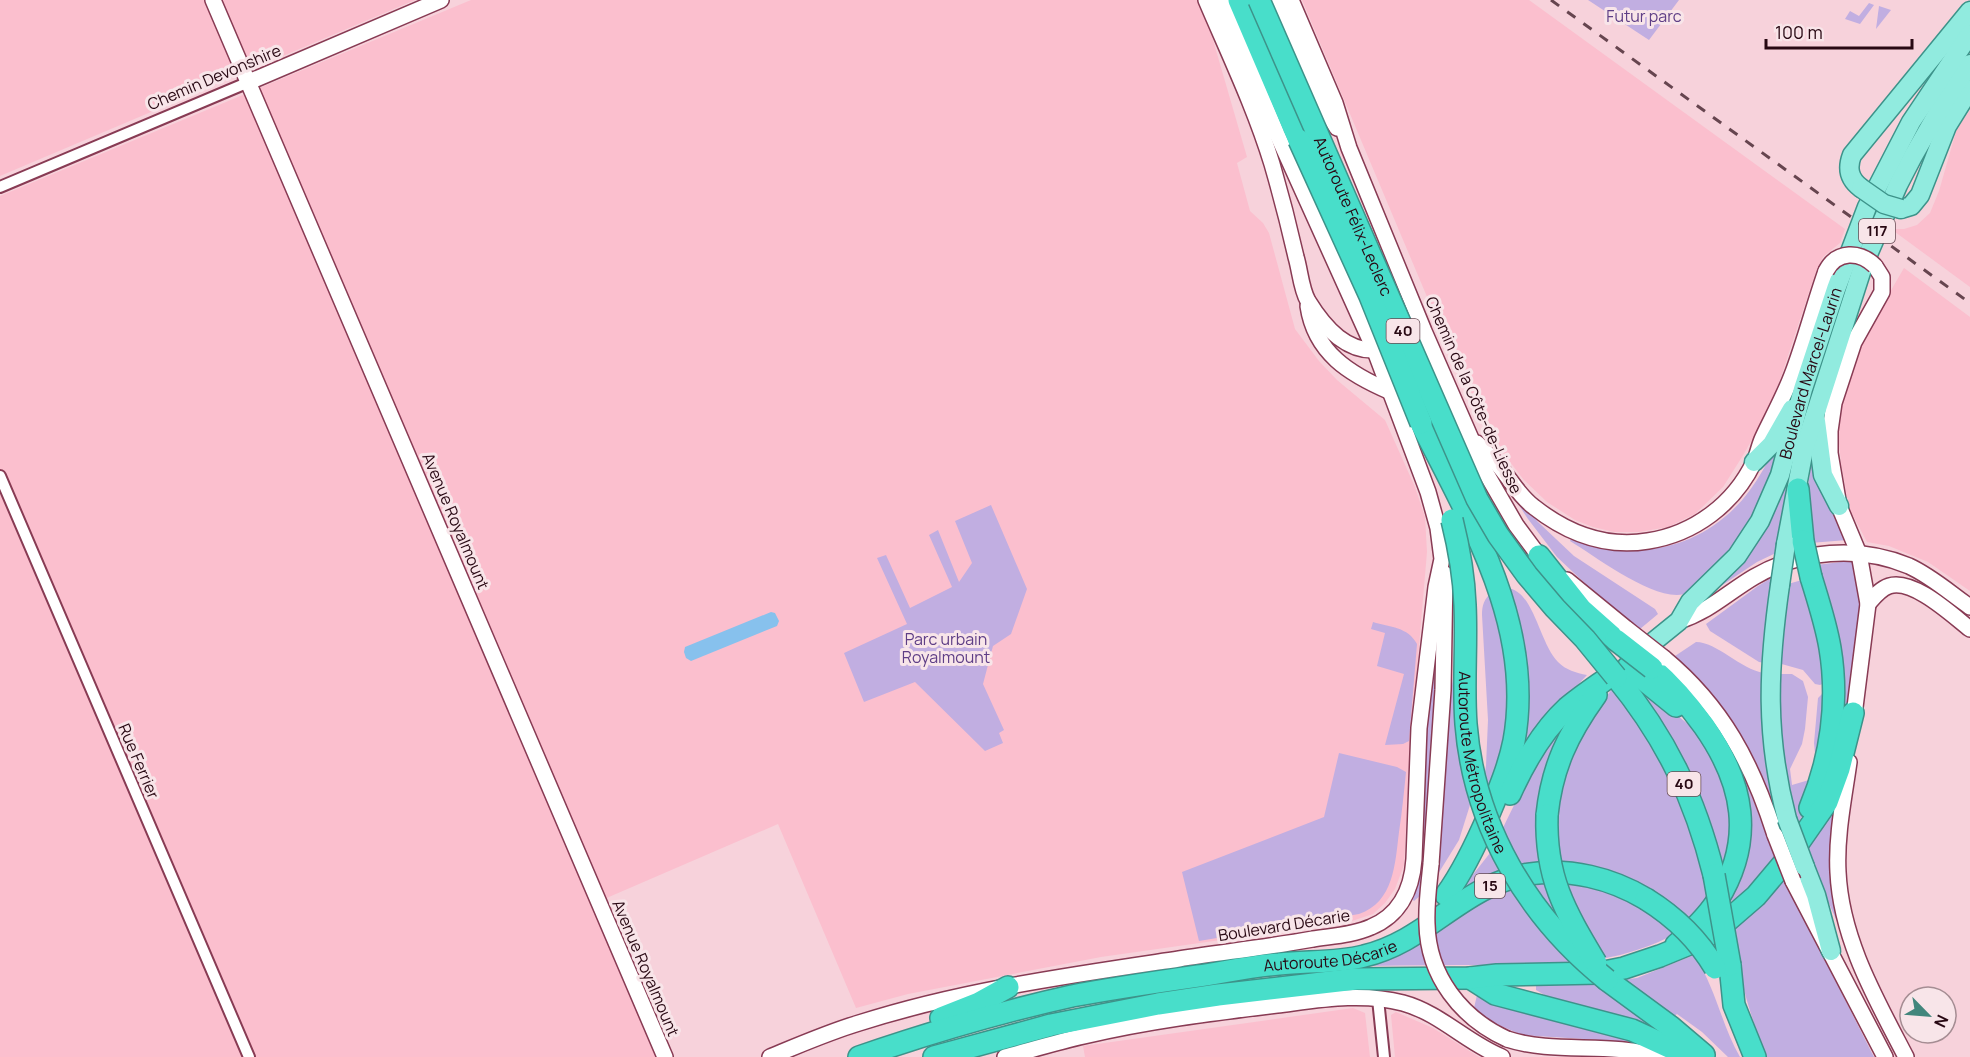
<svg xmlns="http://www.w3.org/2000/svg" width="1970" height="1057" viewBox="0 0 1970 1057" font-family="Manrope,sans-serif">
<rect width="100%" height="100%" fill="#f7d2db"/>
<g fill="#fbbfce">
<polygon points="0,0 415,0 0,176"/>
<polygon points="471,0 1197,0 1211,33 1247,157 1237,163 1250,211 1263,223 1269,233 1295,329 1319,361 1337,380 1385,420 1415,487 1425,517 1427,552 1411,740 1404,865 1395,889 1385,903 1373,914 1349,922 1101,957 908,994 856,1008 778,824 595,903 657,1057 0,1057 0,196"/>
<polygon points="1302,0 1529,0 1845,229 1840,243 1823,257 1816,271 1781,377 1765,417 1742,457 1723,487 1695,514 1668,527 1639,532 1614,532 1593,527 1575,520 1547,502 1523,479 1501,450 1449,349"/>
<polygon points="1970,110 1970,287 1891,229 1904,229 1917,225 1930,213 1939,191 1957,128"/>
<polygon points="1904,268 1970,317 1970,591 1928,562 1889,546 1867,542 1849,508 1841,463 1838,433 1842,405 1849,376 1862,340"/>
<polygon points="1353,1008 1365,1013 1370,1057 1085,1057 1083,1046"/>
<polygon points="1396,1012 1433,1028 1479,1057 1395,1057 1391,1015"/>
</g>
<g fill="#c1aee1">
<polygon points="1588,0 1679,0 1649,40"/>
<polygon points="1869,3 1874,5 1860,24 1845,19 1850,11 1859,16"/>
<polygon points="1879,6 1891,10 1876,29"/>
<polygon points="1814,446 1847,540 1810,543 1806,500"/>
<path d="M 1774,451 L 1780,452 L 1755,514 L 1731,554 L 1684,594 C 1655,602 1595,556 1570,541 L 1572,537 C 1589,541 1608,548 1626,549 C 1674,554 1722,529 1750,490 C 1759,478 1766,464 1774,451 Z"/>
<polygon points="1796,452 1780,551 1757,562 1718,588 1770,518 1779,501"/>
<polygon points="1513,491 1538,522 1574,556 1655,609 1658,614 1640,629 1592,590 1557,557 1528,519 1511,493"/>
<polygon points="991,505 1027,589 1011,634 993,646 983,684 1004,730 999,733 1003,743 985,751 915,682 864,702 844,653 907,624 877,558 886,555 910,608 952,587 929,535 938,530 959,582 972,563 955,521"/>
<polygon points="1849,561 1855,563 1862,595 1853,691 1830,775 1816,565"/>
<polygon points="1776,575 1765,663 1759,662 1710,631 1706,624 1758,586"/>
<polygon points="1809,578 1827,682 1820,685 1815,684 1803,670 1778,663 1788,584"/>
<path d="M 1507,588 C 1534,590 1539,643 1558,662 C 1566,670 1576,673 1587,675 L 1573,690 L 1524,755 Z"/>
<path d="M 1492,592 L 1505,632 L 1512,703 L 1490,800 L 1484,778 L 1486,766 L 1488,720 L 1482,615 C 1482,605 1484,599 1492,592 Z"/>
<path d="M 1373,622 C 1390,627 1408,627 1417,644 L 1409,741 L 1403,744 L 1385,745 L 1404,674 L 1377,666 L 1385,633 L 1371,629 Z"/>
<path d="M 1696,642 C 1717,642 1740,669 1764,673 L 1782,826 C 1755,752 1733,710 1675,656 Z"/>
<polygon points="1434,656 1438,656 1422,894 1414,901 1411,898"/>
<polygon points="1454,671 1457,738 1462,771 1470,805 1459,840 1438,874 1448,714"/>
<path d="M 1778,674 L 1792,674 L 1803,681 L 1808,697 L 1805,729 L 1802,744 L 1790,769 L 1792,785 L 1809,780 L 1817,774 L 1814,743 L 1818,698 L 1823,693 L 1830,693 L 1831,696 C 1830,748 1818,780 1797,827 C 1783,775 1777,728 1778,674 Z"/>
<path d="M 1631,677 L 1695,730 L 1709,747 L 1731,805 L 1729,849 L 1723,870 C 1710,815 1690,766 1660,718 C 1651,703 1640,691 1631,677 Z"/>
<path d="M 1613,688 C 1623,701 1634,714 1643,728 C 1677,780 1701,842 1708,903 L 1693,922 L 1664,899 L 1559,864 C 1557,847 1555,830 1555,813 C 1555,769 1587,721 1613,688 Z"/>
<path d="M 1567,721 L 1541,864 L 1520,868 L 1501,832 C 1520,793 1538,755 1567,721 Z"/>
<path d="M 1339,753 L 1397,767 L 1406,772 C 1404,792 1402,812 1399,832 C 1395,864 1394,902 1359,914 L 1199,941 L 1182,872 L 1324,817 Z"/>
<polygon points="1745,779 1776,859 1736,915 1734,900 1728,902 1743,781"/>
<polygon points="1844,781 1835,869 1876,1010 1805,849"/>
<polygon points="1490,853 1500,874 1466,890 1464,886"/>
<path d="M 1783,877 L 1874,1057 L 1767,1057 C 1749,1015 1738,973 1732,927 Z"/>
<path d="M 1568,879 L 1637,901 L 1677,933 C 1615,966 1557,965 1489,965 C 1449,965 1410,965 1370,966 L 1369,961 L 1509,884 Z"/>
<path d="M 1694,955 C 1716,988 1721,1024 1740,1057 L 1728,1057 L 1702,1032 L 1677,1014 L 1656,1031 L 1626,1017 L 1548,997 L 1536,990 L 1536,986 L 1541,984 L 1590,984 L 1637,978 Z"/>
<polygon points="1477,995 1652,1046 1632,1042 1522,1035 1494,1023 1474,1008"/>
</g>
<polygon fill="#87c1ed" points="771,612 775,613 779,621 777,626 691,661 686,658 684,652 685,647"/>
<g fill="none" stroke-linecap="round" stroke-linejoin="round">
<defs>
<g id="street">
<polyline points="0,187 249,82"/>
<polyline points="0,476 249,1057"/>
<polyline points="1378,999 1384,1057"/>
</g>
<g id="secondary">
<polyline points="213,0 665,1057"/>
<path d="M 1206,0 C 1229,54 1255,108 1272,164 C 1281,195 1289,226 1296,257 C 1300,270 1301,289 1308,301 C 1324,327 1348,356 1383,349"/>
<polyline points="1277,0 1324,107 1337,128"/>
<polyline points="1291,0 1335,103 1349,148 1424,331 1486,473 1516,525 1539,556 1546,562"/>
<polyline points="249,82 441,0"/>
<path d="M 1308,306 C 1315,353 1349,374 1391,392"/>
<path d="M 1477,443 C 1484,450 1492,458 1499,466 C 1511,480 1519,496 1534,507 C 1567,533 1606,548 1648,541 C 1694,534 1734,504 1754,462 C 1758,454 1759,445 1763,437 C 1773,416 1784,396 1792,375 C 1805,341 1814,305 1826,271"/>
<polyline points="1567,580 1627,629"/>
<path d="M 1868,604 C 1874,597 1880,589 1889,586 C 1913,578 1952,615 1970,629"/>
<path d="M 1679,621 C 1710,611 1727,593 1754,577 C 1800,550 1859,545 1909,566 C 1931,576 1950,593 1970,607"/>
<path d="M 1664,658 C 1723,707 1752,763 1775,835"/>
<polyline points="1853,723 1868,604 1859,554 1839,506 1830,453 1830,431 1834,403 1854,342 1882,292 1882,277 1875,266"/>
<path d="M 1849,762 C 1844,798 1836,836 1838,872 C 1841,939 1876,999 1906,1057"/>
<polyline points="1431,864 1443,690 1445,574"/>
<polyline points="1793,881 1885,1057"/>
<path d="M 1507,1039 C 1556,1055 1610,1041 1659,1057"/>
<path d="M 770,1057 C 799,1045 829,1032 859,1023 C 962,990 1072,975 1179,959 C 1224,952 1269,947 1313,939 C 1332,936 1353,935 1371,927 C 1400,915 1412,889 1414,859 L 1419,728 L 1436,587 L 1442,559 L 1438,528 L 1428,492 L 1375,351 L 1277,134 L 1221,0"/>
<path d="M 1005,1057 C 1031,1050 1057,1042 1084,1036 C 1147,1021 1212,1013 1277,1005 C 1318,1000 1361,992 1403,1003 C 1440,1013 1467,1043 1502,1057"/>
</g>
<g id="primary">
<path d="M 1861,188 C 1849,179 1847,168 1852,155 L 1970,11"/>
<polyline points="1901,209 1911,206 1920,195 1947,126 1970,89"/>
<polyline points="1816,421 1823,475 1839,506"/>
<polyline points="1754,462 1772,444 1792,409"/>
<polyline points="1786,544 1804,449 1863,266 1898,185 1912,158 1944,102 1970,64"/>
<path d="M 1780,585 C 1768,668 1765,736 1787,819"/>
<path id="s1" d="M 1637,655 L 1679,621 L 1690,602 L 1737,556 L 1760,521 L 1780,475 L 1803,389 L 1836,289 L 1867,207 L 1911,122 L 1970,34"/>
<polyline points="1805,867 1816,895 1831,951"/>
</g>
<g id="highway">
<polyline points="1239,0 1299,140"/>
<path d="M 1421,423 C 1470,521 1535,626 1514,741 C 1509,766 1499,790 1489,814 C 1477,842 1464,870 1446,895"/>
<polyline points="1798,489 1803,541"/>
<polyline points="1539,556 1581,609 1616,640"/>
<polyline points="1628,667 1676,706"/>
<path d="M 1652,668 C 1673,686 1688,704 1704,726 C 1744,783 1755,840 1717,901 C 1706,918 1691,932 1676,945"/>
<path d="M 1616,677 C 1666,738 1695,798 1714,875"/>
<path d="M 1510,794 C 1524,763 1542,731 1567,708 C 1580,697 1595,687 1609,677"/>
<path d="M 1810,808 C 1831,758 1839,702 1830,648 C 1826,624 1818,600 1811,577"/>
<path d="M 1547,815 C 1552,767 1568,734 1596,695"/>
<polyline points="1730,965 1734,1005 1755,1057"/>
<polyline points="1470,978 1495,994 1632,1030 1691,1057"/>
<polyline points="1607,980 1671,1027 1704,1055"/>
<polyline points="941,1018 979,1003 1008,987"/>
<path id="s2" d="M 859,1057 C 929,1033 1000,1012 1072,996 C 1114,988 1156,982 1198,976 C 1225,972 1252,966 1279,964 C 1307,961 1337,963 1364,956 C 1428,941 1462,885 1529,874 C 1570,868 1611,878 1646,899"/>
<polyline points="934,1057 1051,1025 1158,1004 1218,995 1356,979 1470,978 1497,975 1599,973 1624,968 1660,956 1704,938 1719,928 1756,896 1788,858 1827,802 1839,769 1853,713"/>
</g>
</defs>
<use href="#street" stroke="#883b54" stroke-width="14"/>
<use href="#secondary" stroke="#883b54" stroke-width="18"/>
<use href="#primary" stroke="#3d938a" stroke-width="21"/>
<use href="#highway" stroke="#3d938a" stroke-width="24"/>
<use href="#street" stroke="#fff" stroke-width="10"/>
<use href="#secondary" stroke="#fff" stroke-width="15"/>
<use href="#primary" stroke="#91ebdf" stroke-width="18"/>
<use href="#highway" stroke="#48deca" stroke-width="21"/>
<polyline stroke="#66454f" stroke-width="3" stroke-dasharray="10 10" stroke-linecap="butt" points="1551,0 1970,303"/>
<defs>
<g id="secondary-bridge">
<path d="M 1826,271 C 1837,250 1860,251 1875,266"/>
<polyline points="1627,629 1664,658"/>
<polyline points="1775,835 1793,881"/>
<path d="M 1431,864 C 1429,884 1426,904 1427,924 C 1428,976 1461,1018 1507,1039"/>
</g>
<g id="primary-bridge">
<polyline points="1861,188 1884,204 1901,209"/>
<polyline points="1780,585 1786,544"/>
<polyline points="1787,819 1805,867"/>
</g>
<g id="highway-bridge">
<path id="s3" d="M 1259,0 L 1477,499 L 1498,535 L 1527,575 L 1555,608 L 1585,639 L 1616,677"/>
<polyline points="1299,140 1370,296 1421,423"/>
<path id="s4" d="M 1452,520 C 1459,548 1464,576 1465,605 C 1467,645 1463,685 1466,724 C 1474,826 1528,917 1607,980"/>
<polyline points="1803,541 1811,577"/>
<polyline points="1616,640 1652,668"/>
<path d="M 1547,815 C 1545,878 1565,911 1596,963"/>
<polyline points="1714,875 1730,965"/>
<path d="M 1646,899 C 1675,917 1698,939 1715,968"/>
</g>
</defs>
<use href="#secondary-bridge" stroke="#883b54" stroke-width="18" stroke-linecap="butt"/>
<use href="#primary-bridge" stroke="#3d938a" stroke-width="21" stroke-linecap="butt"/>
<use href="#highway-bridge" stroke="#3d938a" stroke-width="24" stroke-linecap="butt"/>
<use href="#secondary-bridge" stroke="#fff" stroke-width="15"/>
<use href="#primary-bridge" stroke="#91ebdf" stroke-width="18"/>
<use href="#highway-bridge" stroke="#48deca" stroke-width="21"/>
</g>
<g text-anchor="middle" stroke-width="6" stroke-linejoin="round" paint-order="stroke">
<g fill="#f8e5e9" stroke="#664a53" stroke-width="1.5">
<rect x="1859" y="219" width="36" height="24" rx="4.5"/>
<rect x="1386.5" y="319" width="33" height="24" rx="4.5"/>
<rect x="1667.5" y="772" width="33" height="24" rx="4.5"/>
<rect x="1475" y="874" width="30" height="24" rx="4.5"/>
</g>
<g font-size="15" font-weight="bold" fill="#280813">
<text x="1877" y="236">117</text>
<text x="1403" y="336">40</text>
<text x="1684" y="789">40</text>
<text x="1490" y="891">15</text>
</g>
<g font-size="16" fill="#5e3e86" stroke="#f8e5e9">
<text x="1644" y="22">Futur parc</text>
<text x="946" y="645">Parc urbain<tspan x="946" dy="18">Royalmount</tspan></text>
</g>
<g font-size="16" fill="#280813" stroke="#f8e5e9">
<text transform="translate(214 77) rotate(-23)" y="6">Chemin Devonshire</text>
<text dy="6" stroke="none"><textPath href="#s3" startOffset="236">Autoroute Félix-Leclerc</textPath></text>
<text dy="6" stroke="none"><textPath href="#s1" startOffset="340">Boulevard Marcel-Laurin</textPath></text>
<text transform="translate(1474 395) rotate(66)" y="6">Chemin de la Côte-de-Liesse</text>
<text transform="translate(456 521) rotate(67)" y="6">Avenue Royalmount</text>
<text transform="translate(139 761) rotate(67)" y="6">Rue Ferrier</text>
<text dy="6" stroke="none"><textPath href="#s4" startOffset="246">Autoroute Métropolitaine</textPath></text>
<text transform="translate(1284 925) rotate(-9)" y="6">Boulevard Décarie</text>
<text dy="6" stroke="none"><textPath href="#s2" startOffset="483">Autoroute Décarie</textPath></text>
<text transform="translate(646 968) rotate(67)" y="6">Avenue Royalmount</text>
</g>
</g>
<g transform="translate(1928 1015) rotate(115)"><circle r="28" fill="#f8e5e9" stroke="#a58d93" stroke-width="1.5"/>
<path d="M0-4.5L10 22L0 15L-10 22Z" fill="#42867c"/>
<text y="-9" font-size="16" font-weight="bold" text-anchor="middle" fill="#280813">N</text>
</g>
<path d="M1766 39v9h146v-9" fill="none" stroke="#280813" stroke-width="3"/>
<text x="1775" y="39" font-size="18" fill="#280813" stroke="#f8e5e9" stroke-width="4.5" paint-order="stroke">100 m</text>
</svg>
